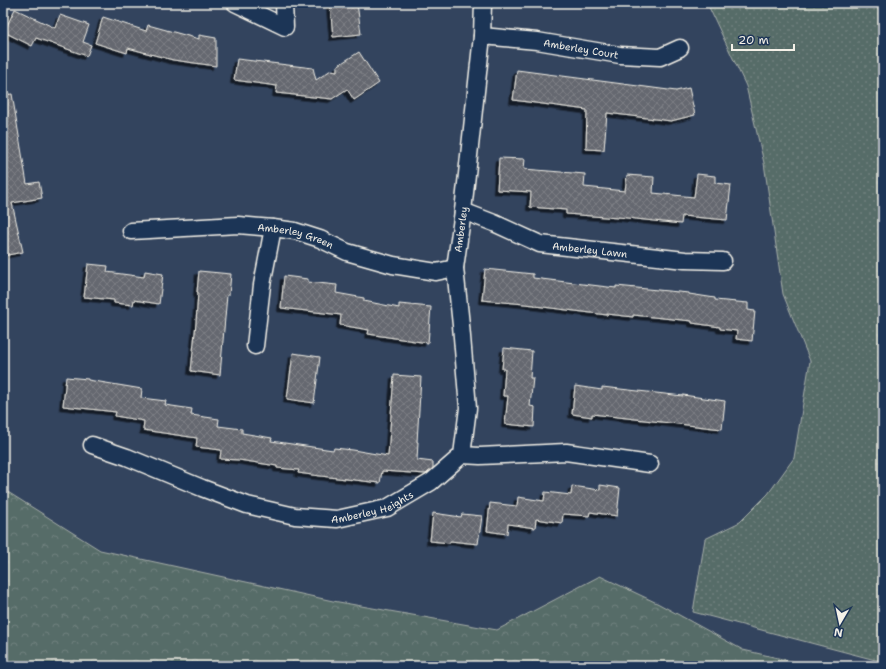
<svg xmlns="http://www.w3.org/2000/svg" width="886" height="669" viewBox="0 0 886 669" font-family="'Shantell Sans',sans-serif">
<defs>
<pattern id="grass-dots" width="8" height="8" patternUnits="userSpaceOnUse"><rect width="8" height="8" fill="#576c68"/><path d="M2 2h.1M6 6h.1" fill="none" stroke="#70817e" stroke-width="1.8" stroke-linecap="round"/></pattern>
<pattern id="forest-crowns" width="20" height="18" patternUnits="userSpaceOnUse"><rect width="20" height="18" fill="#576c68"/><path d="M2 6a3 3 0 1 1 6 0M12 15a3 3 0 1 1 6 0" fill="none" stroke="#70817e"/></pattern>
<pattern id="building-cross-hatch" width="8" height="8" patternUnits="userSpaceOnUse"><rect width="8" height="8" fill="#65686f"/><path d="M0 0l8 8M0 8l8-8" fill="none" stroke="#7c7e84"/></pattern>
<filter id="shadow"><feDropShadow dx="-3.5" dy="3.5" stdDeviation="0" flood-color="#0009"/></filter>
</defs>
<rect width="100%" height="100%" fill="#33445e"/>
<filter id="ink" filterUnits="userSpaceOnUse"><feTurbulence type="fractalNoise" baseFrequency=".025" numOctaves="2"/><feDisplacementMap in="SourceGraphic" scale="8" xChannelSelector="R" yChannelSelector="G"/><feConvolveMatrix kernelMatrix="1 2 1 2 8 2 1 2 1" color-interpolation-filters="sRGB"/></filter>
<g filter="url(#ink)">
<polygon fill="url(#grass-dots)" stroke="#a6aea8" points="707,3 883,3 883,662 693,612 705,539 740,522 768,494 794,458 810,361 783,294 764,163 746,86"/>
<polygon fill="url(#forest-crowns)" stroke="#a6aea8" points="3,489 100,550 333,601 497,630 600,576 659,604 743,650 813,666 3,666"/>
<g fill="url(#building-cross-hatch)" stroke="#f4f1e8" filter="url(#shadow)">
<polygon points="342,3 357,3 361,34 333,37 330,4"/>
<polygon points="15,9 55,28 60,15 89,25 83,42 91,45 87,56 36,38 32,46 4,32"/>
<polygon points="103,17 146,31 148,25 199,39 199,35 216,38 216,66 173,60 128,48 127,53 95,43"/>
<polygon points="359,52 379,83 354,100 347,89 332,99 276,93 277,86 234,80 237,59 313,68 316,80 331,70 337,71 337,66"/>
<polygon points="517,70 676,91 689,88 695,115 671,121 607,113 604,150 586,149 587,110 513,100"/>
<polygon points="12,94 27,184 39,182 42,198 12,203 23,252 3,256 3,95"/>
<polygon points="499,158 525,159 524,169 585,174 584,187 625,191 627,175 654,177 653,193 694,197 697,174 715,176 715,183 731,185 727,220 682,216 681,224 618,217 618,218 566,214 566,210 530,207 531,192 497,190"/>
<polygon points="88,264 108,266 107,272 144,277 145,271 163,274 159,304 134,300 133,305 114,303 114,300 84,297"/>
<polygon points="485,269 533,274 533,278 616,288 616,286 689,293 689,294 715,298 715,300 748,303 748,310 755,311 752,341 736,339 737,331 720,329 720,327 692,323 692,321 633,315 633,317 607,314 607,315 535,306 535,305 482,300"/>
<polygon points="199,271 231,274 229,295 227,295 220,375 191,371 196,323 198,292 197,292"/>
<polygon points="284,276 308,279 308,282 337,285 336,293 364,298 364,301 399,308 399,304 431,307 428,343 368,334 369,330 340,325 341,315 281,308"/>
<polygon points="504,348 532,351 530,378 533,378 530,406 535,407 534,427 505,424 508,396 503,396 505,369 502,369"/>
<polygon points="293,353 320,357 314,403 287,399"/>
<polygon points="394,375 421,377 417,442 418,442 417,460 433,462 433,468 426,474 382,471 380,483 312,475 298,473 299,470 277,468 277,466 239,460 220,459 221,450 196,447 197,438 143,430 144,421 115,416 116,412 63,406 66,377 88,379 88,380 142,389 141,398 166,401 165,405 192,409 191,415 219,419 218,426 242,429 242,433 272,438 271,441 333,450 334,448 353,450 388,456"/>
<polygon points="575,386 602,390 602,387 683,396 683,395 725,401 722,429 592,414 592,417 572,414"/>
<polygon points="600,485 620,488 617,516 590,512 589,516 563,514 562,523 536,519 535,528 508,524 507,534 487,531 490,503 517,506 518,497 544,501 545,492 571,495 572,486 600,490"/>
<polygon points="433,513 461,517 462,514 482,516 478,544 450,541 450,543 430,541"/>
</g>
<g fill="none" stroke-linecap="round" stroke-linejoin="round">
<defs>
<g id="minor">
<polyline points="235,3 285,27 284,3"/>
<path id="s1" d="M 482,36 L 537,41 L 620,55 L 660,57 L 680,48"/>
<path id="s2" d="M 463,211 L 494,223 L 540,244 L 685,260 L 723,261"/>
<path id="s3" d="M 131,231 L 238,225 L 273,228 L 295,231 L 320,239 L 347,252 L 393,265 L 436,272 L 455,268"/>
<polyline points="255,346 262,285 273,228"/>
<path id="s4" d="M 92,445 L 127,457 L 202,488 L 247,505 L 295,516 L 337,519 L 387,508 L 431,482 L 462,455 L 480,456 L 566,452 L 650,464"/>
<path id="s5" d="M 462,455 L 468,408 L 461,325 L 455,268 L 463,211 L 482,36 L 483,3"/>
</g>
</defs>
<use href="#minor" stroke="#f4f1e8" stroke-width="19"/>
<use href="#minor" stroke="#1d3557" stroke-width="16"/>
</g>
</g>
<g text-anchor="middle" stroke-width="3.5" stroke-linejoin="round" paint-order="stroke">
<g font-size="10" fill="#f4f1e8" stroke="#1d3557">
<text dy="4" stroke="none"><textPath href="#s1" startOffset="100">Amberley Court</textPath></text>
<text dy="4" stroke="none"><textPath href="#s5" startOffset="227">Amberley</textPath></text>
<text dy="4" stroke="none"><textPath href="#s3" startOffset="166">Amberley Green</textPath></text>
<text dy="4" stroke="none"><textPath href="#s2" startOffset="134">Amberley Lawn</textPath></text>
<text dy="4" stroke="none"><textPath href="#s4" startOffset="295">Amberley Heights</textPath></text>
</g>
</g>
<rect width="886" height="669" fill="none" stroke="#1d3557" stroke-width="16"/>
<rect x="8" y="8" width="870" height="653" fill="none" stroke="#f4f1e8" stroke-width="1.5" filter="url(#ink)"/>
<g transform="translate(840 623) rotate(189)" stroke="#1d3557" stroke-width="3" paint-order="stroke">
<path d="M0-3L7 15L0 10L-7 15Z" fill="#f4f1e8"/>
<text y="-6" font-size="11" font-weight="bold" text-anchor="middle" fill="#f4f1e8">N</text>
</g>
<path d="M732 44v6h62v-6" fill="none" stroke="#f4f1e8" stroke-width="2"/>
<text x="738" y="44" font-size="12" fill="#f4f1e8" stroke="#1d3557" stroke-width="3" paint-order="stroke">20 m</text>
</svg>
